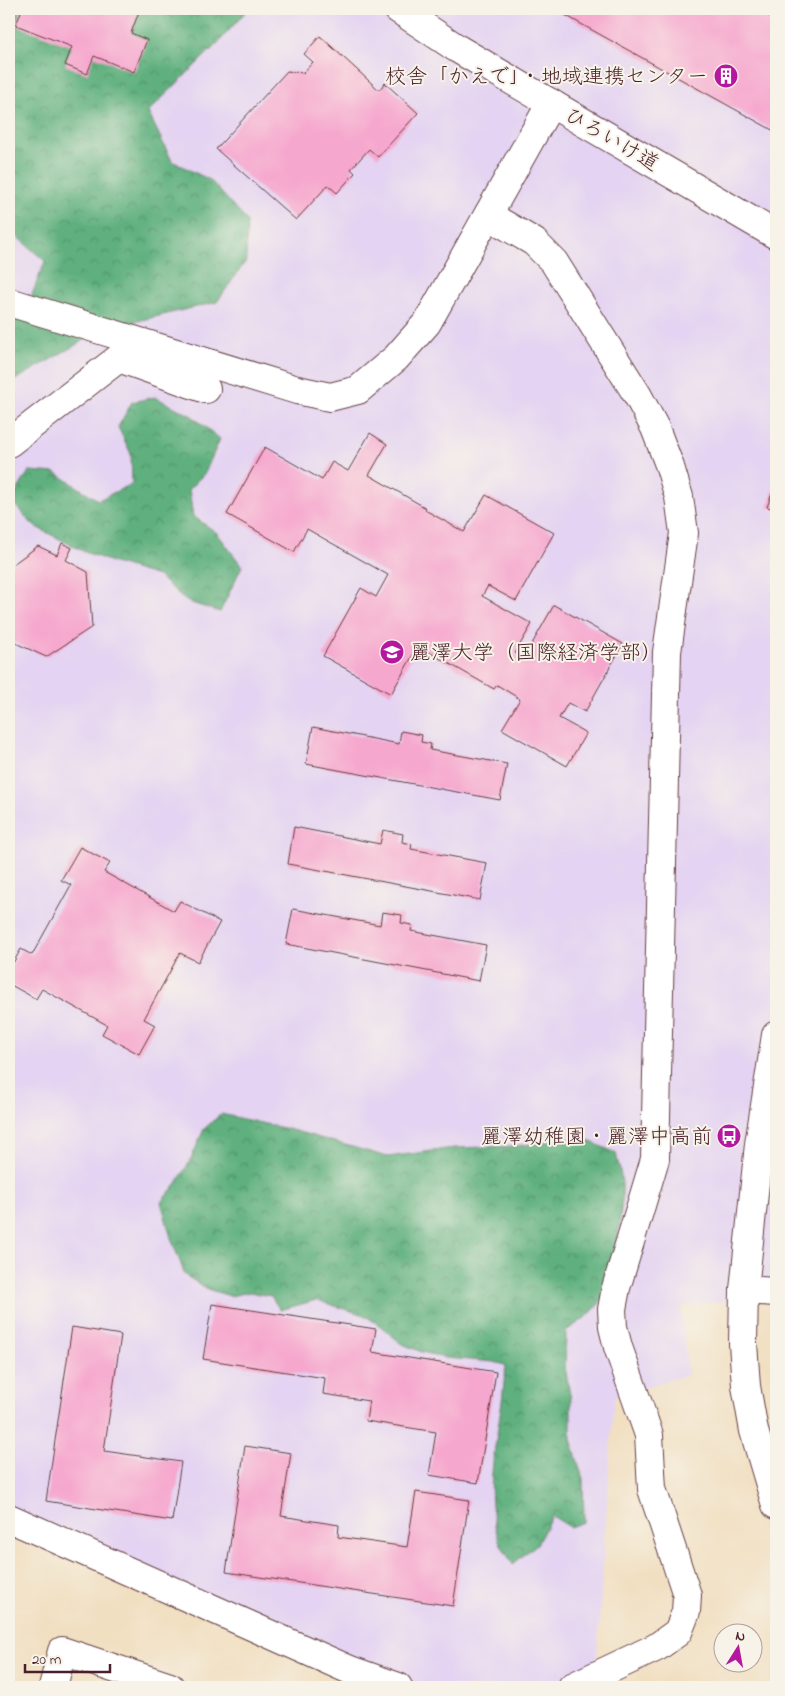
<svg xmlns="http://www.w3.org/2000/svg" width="785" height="1696" viewBox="0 0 785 1696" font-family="'Indie Flower','Klee One',sans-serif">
<defs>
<pattern id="forest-crowns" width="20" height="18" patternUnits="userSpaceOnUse" patternTransform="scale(1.25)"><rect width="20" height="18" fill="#5eb07e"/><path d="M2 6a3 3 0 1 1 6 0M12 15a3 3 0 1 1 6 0" fill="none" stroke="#508f67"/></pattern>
</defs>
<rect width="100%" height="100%" fill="#f7f3e8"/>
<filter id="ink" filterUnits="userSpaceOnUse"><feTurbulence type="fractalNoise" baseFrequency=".02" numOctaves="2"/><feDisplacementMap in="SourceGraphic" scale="10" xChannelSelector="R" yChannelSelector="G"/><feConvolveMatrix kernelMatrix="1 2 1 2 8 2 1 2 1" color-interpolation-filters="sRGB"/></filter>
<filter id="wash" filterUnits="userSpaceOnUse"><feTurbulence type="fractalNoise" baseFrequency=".0096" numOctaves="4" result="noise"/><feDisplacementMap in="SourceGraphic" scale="20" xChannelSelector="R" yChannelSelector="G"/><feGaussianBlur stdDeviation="1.12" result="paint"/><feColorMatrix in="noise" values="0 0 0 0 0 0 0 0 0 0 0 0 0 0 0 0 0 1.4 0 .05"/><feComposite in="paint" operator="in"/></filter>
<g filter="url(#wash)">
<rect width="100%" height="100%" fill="#f1dfc1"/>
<polygon fill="#e4d3f2" points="9,9 776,9 776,1295 681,1306 688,1375 614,1397 595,1687 421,1687 346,1661 9,1532"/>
<g fill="url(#forest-crowns)" stroke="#546854">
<polygon points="9,9 248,9 218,43 148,112 172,161 210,180 247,221 246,261 217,302 142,320 98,332 10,383 9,310 28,305 45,261 9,230"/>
<polygon points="155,397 192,416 220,439 205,473 189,489 193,516 217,533 242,566 220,612 188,602 158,576 114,563 85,552 34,526 11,501 29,471 56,473 98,500 132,484 131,454 118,427 132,402"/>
<path d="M 221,1114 L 288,1129 L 388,1157 L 454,1148 L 516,1146 L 580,1137 L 616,1153 C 618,1163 621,1173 622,1183 C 624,1202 614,1278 605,1294 C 597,1311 581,1321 566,1331 L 565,1367 L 571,1400 L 571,1439 L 583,1479 L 584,1522 L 570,1527 L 552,1516 L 537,1544 L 513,1564 C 508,1556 501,1547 498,1537 C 480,1480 504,1423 505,1365 L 494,1362 L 446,1358 L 422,1352 L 400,1343 L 382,1327 L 364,1315 L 316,1300 L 280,1310 L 271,1296 L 250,1292 L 230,1296 L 207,1289 L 185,1275 L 171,1238 L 161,1202 L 177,1183 L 191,1159 L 204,1129 Z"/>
</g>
<g id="blocks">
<g fill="#f6a7ce">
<polygon points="22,9 140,9 131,33 147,40 134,72 94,56 87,74 65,65 72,47 16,25"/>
<polygon points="554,9 757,9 776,20 776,132"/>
<polygon points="320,36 379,90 385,83 418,113 378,157 369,149 351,169 355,173 337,193 328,185 296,220 216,149 287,71 303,73 313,62 304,54"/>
<polygon points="370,433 387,444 369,475 426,508 425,510 464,532 486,495 554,533 516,601 488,586 482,596 532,624 515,653 524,658 554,605 623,644 585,712 568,703 559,718 586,733 567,766 502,729 520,699 497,685 494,689 418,646 391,694 323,656 361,588 376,597 388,575 307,529 294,552 227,514 265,447 322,480 332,462 348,471"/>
<polygon points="776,483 776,509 767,507"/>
<polygon points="62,543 72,548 66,560 88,572 92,627 46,657 9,640 9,567 38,546 57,555"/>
<polygon points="313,727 399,744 401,731 422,735 421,742 431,744 430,750 507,764 500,800 306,764"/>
<polygon points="294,827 380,844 383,830 403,834 402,842 412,844 411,849 487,863 480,900 288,864"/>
<polygon points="80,847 110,863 104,872 174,911 180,901 220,922 198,962 180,953 144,1019 155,1025 139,1054 102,1034 107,1025 42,989 36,999 9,984 9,970 21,949 32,955 71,885 61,880"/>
<polygon points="293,909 380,925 382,912 402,915 401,923 412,925 411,931 486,945 479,981 286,944"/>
<polygon points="212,1304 376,1329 372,1352 496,1372 478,1483 429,1475 436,1432 366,1421 369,1401 323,1394 325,1378 203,1359"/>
<polygon points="72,1327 121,1335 104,1451 181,1462 172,1521 46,1501"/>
<polygon points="245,1446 291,1453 281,1516 339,1525 338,1537 407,1547 416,1492 469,1500 453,1606 226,1572"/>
</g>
</g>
</g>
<g filter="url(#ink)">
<use href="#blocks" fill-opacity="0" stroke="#633c42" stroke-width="1"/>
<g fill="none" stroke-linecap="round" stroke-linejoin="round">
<defs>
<g id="minor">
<polyline points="398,9 458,49 776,235"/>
<polyline points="488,215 534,242 554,262 638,396 655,428 670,467 679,497 684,533 667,652 655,1159 616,1288 612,1309 613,1327 618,1347 649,1435 652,1489 687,1595 686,1612 678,1632 657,1647 572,1687"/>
<polyline points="9,302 297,390 330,397 358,390 396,358 427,323 551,103"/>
<polyline points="9,443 119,358 206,389"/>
<polyline points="776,1035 759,1144 744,1290 743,1343 746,1386 754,1431 776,1505"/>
<polyline points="744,1290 776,1292"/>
<polyline points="9,1518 350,1670 398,1687"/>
<polyline points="53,1687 62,1651 170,1687"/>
</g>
</defs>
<use href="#minor" stroke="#633c42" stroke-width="30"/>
<use href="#minor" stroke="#fff" stroke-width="28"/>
</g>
</g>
<defs>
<symbol id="building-disc" viewBox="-11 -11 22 22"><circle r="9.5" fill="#b5179e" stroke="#f7f3e8"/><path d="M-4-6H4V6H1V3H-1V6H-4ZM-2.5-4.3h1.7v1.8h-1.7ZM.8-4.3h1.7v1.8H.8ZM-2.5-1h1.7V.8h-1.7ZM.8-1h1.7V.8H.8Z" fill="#fff"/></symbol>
<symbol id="university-disc" viewBox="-11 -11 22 22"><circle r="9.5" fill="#b5179e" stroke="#f7f3e8"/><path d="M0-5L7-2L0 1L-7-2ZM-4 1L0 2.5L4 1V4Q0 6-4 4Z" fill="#fff"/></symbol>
<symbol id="bus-disc" viewBox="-11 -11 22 22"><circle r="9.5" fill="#b5179e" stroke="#f7f3e8"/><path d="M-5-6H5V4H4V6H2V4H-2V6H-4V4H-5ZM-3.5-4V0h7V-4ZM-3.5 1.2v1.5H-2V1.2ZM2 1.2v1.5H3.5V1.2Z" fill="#fff"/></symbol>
</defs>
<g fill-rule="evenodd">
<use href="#building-disc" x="712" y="62" width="28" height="28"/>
<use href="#university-disc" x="378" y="638" width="28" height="28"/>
<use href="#bus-disc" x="715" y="1122" width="28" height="28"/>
</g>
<g text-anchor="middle" stroke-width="4" stroke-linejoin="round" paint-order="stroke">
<g font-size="21" fill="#4a1f2b" stroke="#f7f3e8" text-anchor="end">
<text x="708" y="83">校舎「かえで」・地域連携センター</text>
<text x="410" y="659" text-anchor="start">麗澤大学（国際経済学部）</text>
<text x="712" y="1143">麗澤幼稚園・麗澤中高前</text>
</g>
<g font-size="21" fill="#4a1f2b" stroke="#f7f3e8">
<text transform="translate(612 139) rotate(30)" y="7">ひろいけ道</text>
</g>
</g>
<rect width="785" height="1696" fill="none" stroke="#f7f3e8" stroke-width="30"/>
<g transform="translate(738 1648) rotate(11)"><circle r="24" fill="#f7f3e8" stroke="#b29e9c"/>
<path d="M0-4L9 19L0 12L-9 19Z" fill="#b5179e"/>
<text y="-8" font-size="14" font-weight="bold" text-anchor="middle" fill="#4a1f2b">N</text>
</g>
<path d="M25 1664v8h85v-8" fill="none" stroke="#4a1f2b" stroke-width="2.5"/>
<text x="32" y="1664" font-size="15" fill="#4a1f2b" stroke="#f7f3e8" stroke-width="4" paint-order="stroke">20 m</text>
</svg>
